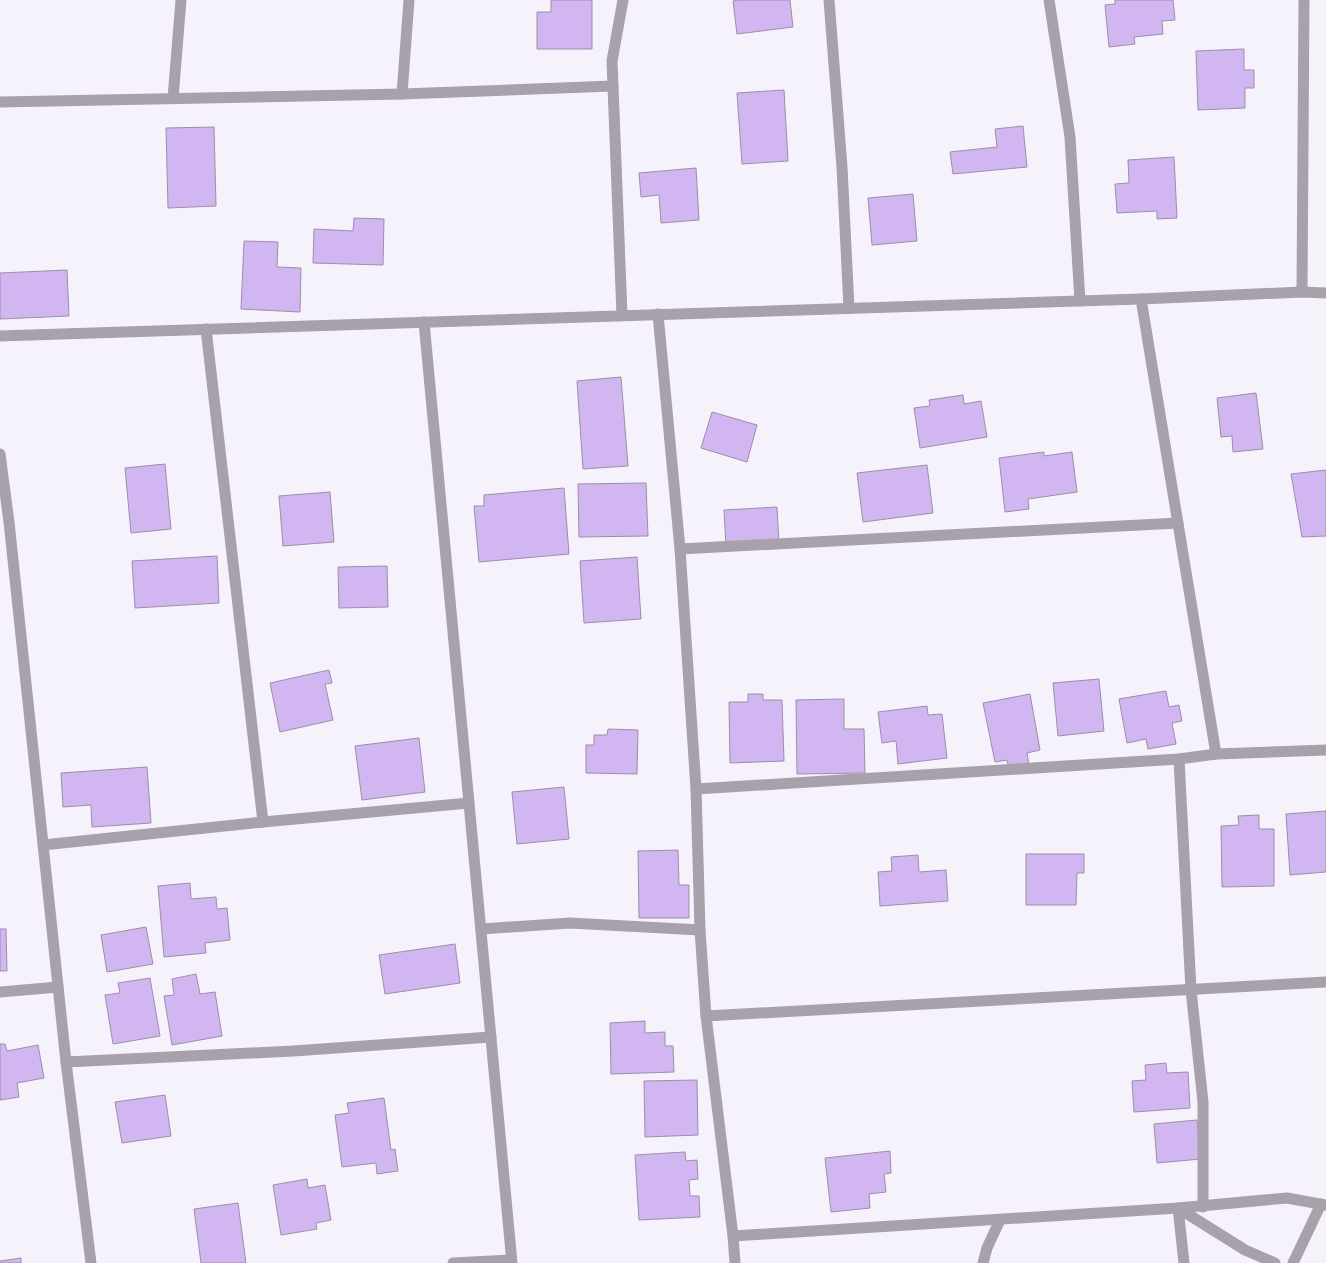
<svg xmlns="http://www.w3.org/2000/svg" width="1326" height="1263" viewBox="0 0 1326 1263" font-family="Quicksand,sans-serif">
<rect width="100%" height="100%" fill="#f6f2fc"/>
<g fill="#d1b6f1" stroke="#9a8fa7">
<polygon points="551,0 592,0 592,49 537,49 537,12 551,12"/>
<polygon points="738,0 790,0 793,27 737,34 733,1"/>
<polygon points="1115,0 1173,0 1175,20 1162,21 1163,34 1134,37 1135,44 1109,47 1105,5 1115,4"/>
<polygon points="1244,49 1244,70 1254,70 1254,88 1245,88 1245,108 1198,110 1196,51"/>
<polygon points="784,90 788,161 742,164 737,93"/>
<polygon points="1023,126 1027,167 953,174 950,152 997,147 995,129"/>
<polygon points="214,127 216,206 168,208 166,128"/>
<polygon points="1174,157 1177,218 1157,219 1157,211 1117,213 1115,184 1129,183 1128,160"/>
<polygon points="696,168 699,220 661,223 659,195 641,197 639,173"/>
<polygon points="913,194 917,241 872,245 868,198"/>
<polygon points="354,218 384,219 383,265 313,263 314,229 353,231"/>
<polygon points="244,241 278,242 277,267 301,268 300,312 241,309"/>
<polygon points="67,270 69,316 0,319 0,273"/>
<polygon points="621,377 628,466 583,469 577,381"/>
<polygon points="1256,393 1263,449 1233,452 1232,436 1221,437 1217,398"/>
<polygon points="963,395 964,404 981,401 987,437 920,448 914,408 930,406 929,400"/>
<polygon points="712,412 757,425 747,462 701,448"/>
<polygon points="1044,452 1044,456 1072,452 1077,492 1028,499 1029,509 1005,512 999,458"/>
<polygon points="165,464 171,529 131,533 125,468"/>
<polygon points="927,465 933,513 863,522 857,473"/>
<polygon points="1326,470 1326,536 1302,537 1291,474"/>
<polygon points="646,483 648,536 579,537 578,484"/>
<polygon points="564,488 569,554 479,562 474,506 484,506 484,495"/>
<polygon points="330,492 334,542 283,546 279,496"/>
<polygon points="777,507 779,543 726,546 724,510"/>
<polygon points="217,556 219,603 135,608 132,561"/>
<polygon points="637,557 641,619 584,623 580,561"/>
<polygon points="387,566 388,607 339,608 338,567"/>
<polygon points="329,670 332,683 325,684 333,720 280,732 270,683"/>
<polygon points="1099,679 1104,731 1058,736 1053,683"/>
<polygon points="1166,691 1169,707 1179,705 1182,721 1172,723 1176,744 1148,749 1146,739 1127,743 1119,699"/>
<polygon points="748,694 763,694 763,700 782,700 784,761 730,763 729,702 748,702"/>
<polygon points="1030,694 1040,750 1027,753 1029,765 1009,769 1007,760 995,762 983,703"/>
<polygon points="844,699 844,729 864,729 865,773 797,774 796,700"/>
<polygon points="927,706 928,715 942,714 947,758 898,764 896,741 882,743 878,712"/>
<polygon points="608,729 638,730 637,774 586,773 586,745 594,745 594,735 607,735"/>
<polygon points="419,738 425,792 362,800 355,746"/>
<polygon points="147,767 151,823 92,827 91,805 63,807 61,773"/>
<polygon points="564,787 569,839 517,844 512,792"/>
<polygon points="1326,811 1326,872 1290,875 1286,814"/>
<polygon points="1259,815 1259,829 1274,829 1274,886 1222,887 1221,826 1239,825 1238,816"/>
<polygon points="678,850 679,885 689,885 689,918 639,918 638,851"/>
<polygon points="1026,854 1084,854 1084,873 1077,873 1076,905 1026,905"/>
<polygon points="918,855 919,872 946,870 948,901 880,906 878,872 892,871 891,857"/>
<polygon points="190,883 191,899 216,897 217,909 227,908 230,940 205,943 206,953 164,957 158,886"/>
<polygon points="146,927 153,964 107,972 101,935"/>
<polygon points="0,929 6,929 7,971 0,971"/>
<polygon points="455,944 460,983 385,994 379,955"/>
<polygon points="196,974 200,994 215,992 222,1036 172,1045 164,996 174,995 172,979"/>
<polygon points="150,978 160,1036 113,1044 105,995 120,993 118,983"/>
<polygon points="645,1021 645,1033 665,1032 665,1046 673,1046 674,1072 611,1074 610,1023"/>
<polygon points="0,1044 5,1044 7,1051 38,1045 44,1078 17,1083 19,1097 0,1100"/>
<polygon points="1166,1063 1167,1073 1188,1072 1190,1108 1134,1112 1132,1081 1146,1080 1145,1065"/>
<polygon points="697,1080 698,1135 645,1137 644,1081"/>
<polygon points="165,1095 171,1136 122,1143 115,1102"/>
<polygon points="384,1098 391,1150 395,1149 398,1171 377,1174 376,1163 342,1167 335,1115 349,1113 347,1103"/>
<polygon points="1197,1120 1201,1159 1157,1163 1154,1124"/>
<polygon points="890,1151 891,1173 884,1174 886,1192 869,1194 870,1208 831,1212 825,1158"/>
<polygon points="685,1152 686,1161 697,1160 698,1179 689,1180 690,1196 699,1196 700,1217 639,1220 635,1155"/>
<polygon points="307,1179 308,1188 325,1185 331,1220 316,1223 317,1229 281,1235 273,1185"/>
<polygon points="238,1203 246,1263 201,1263 194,1209"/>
<polygon points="21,1258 21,1263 0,1263 0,1261"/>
</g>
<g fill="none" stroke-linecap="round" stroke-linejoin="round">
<g stroke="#a8a0aa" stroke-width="11">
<polyline points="829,0 842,167 849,308"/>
<polyline points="1049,0 1070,137 1080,301"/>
<polyline points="402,94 409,0"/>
<polyline points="173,98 181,0"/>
<polyline points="0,102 402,94 613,86"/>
<polyline points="1302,292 1304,0"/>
<polyline points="1141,299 1216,754"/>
<polyline points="658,314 680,549 696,789 700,930 706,1016 733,1236 1178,1208 1287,1198 1326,1205"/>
<polyline points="622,315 612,61 623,0"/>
<polyline points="424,322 512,1263"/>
<polyline points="206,329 263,822"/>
<polyline points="0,336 1141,299 1302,292 1326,293"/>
<polyline points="0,454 9,522 66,1062 91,1263"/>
<polyline points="680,549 1178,523"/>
<polyline points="1179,759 1191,990 1203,1102 1203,1207"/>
<polyline points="696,789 1179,759 1216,754 1326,750"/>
<polyline points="43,845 263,822 469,803"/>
<polyline points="481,929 570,923 700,930"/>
<polyline points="0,992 58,987"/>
<polyline points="706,1016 1326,982"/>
<polyline points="66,1062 293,1051 491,1037"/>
<polyline points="1178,1208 1245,1250 1275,1263"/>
<polyline points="1178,1208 1184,1263"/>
<polyline points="733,1236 735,1263"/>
<polyline points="453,1263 511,1260"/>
<polyline points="983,1263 987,1248 1000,1220"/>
<polyline points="1293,1263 1321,1204"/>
</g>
</g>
</svg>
